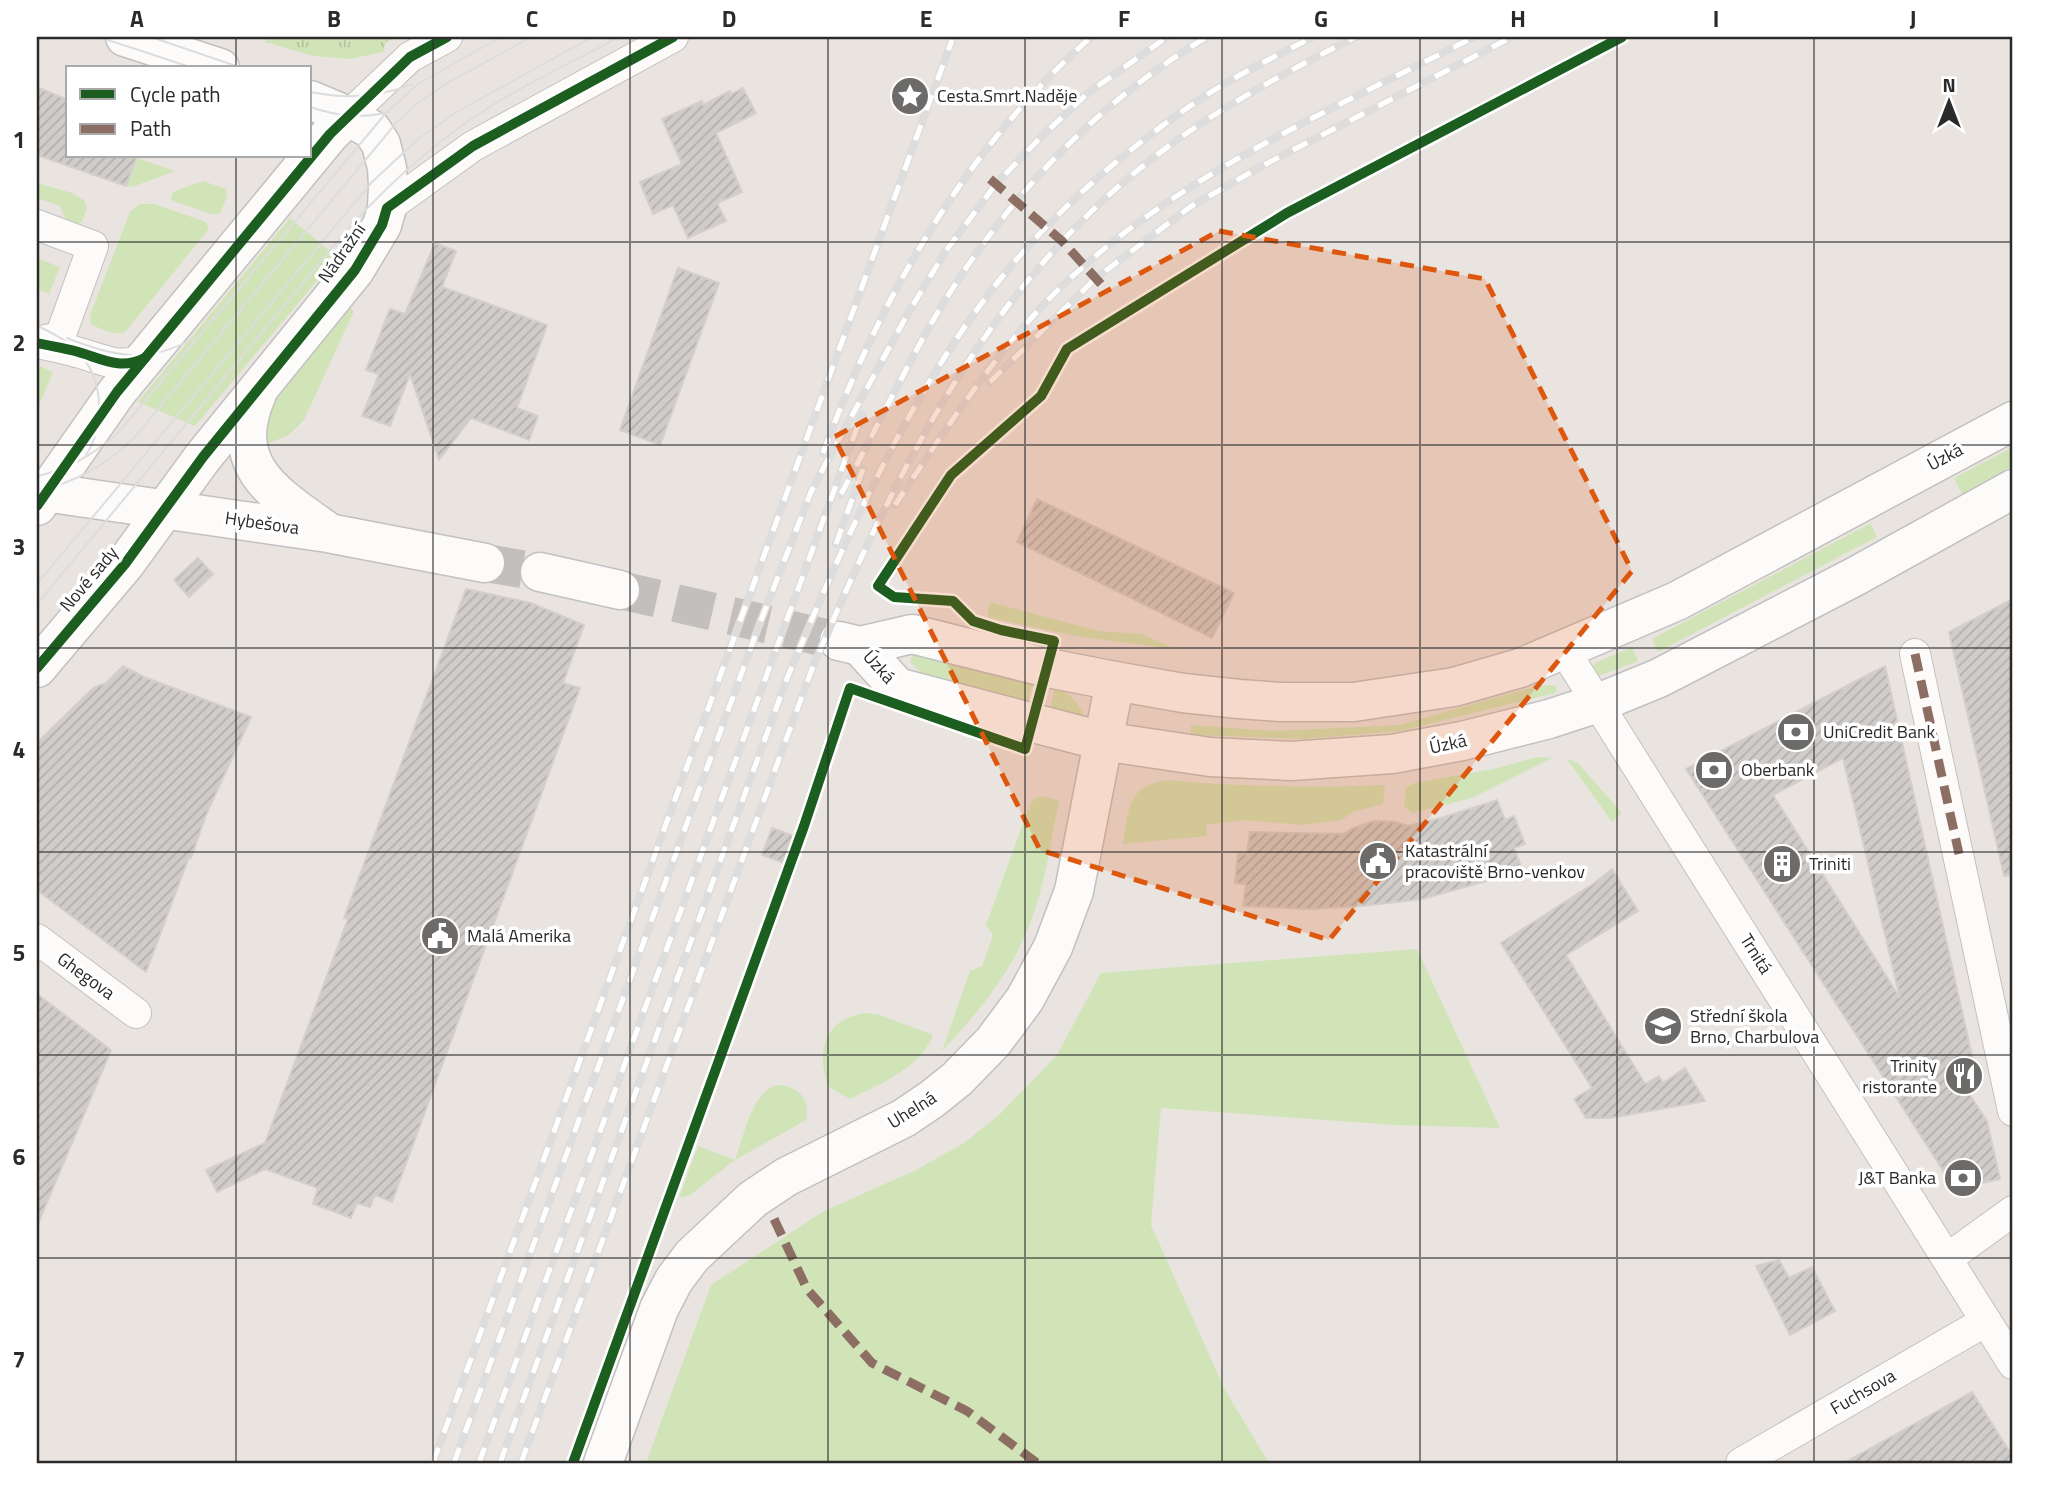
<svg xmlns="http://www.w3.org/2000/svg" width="2050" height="1500" viewBox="0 0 2050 1500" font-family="'Titillium Web',sans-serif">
<defs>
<pattern id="park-tufts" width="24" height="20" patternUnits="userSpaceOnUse" patternTransform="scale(1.75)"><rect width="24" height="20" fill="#d1e4b8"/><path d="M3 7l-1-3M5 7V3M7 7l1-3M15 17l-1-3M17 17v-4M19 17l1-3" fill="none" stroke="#b4c49e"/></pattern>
<pattern id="building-hatch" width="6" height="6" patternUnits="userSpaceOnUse" patternTransform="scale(1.75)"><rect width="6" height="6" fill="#d0ccc9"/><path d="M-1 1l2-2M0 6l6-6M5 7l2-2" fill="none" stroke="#b3afad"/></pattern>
</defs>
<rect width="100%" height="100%" fill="#e9e4e0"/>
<g fill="#d1e4b8">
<polygon points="137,158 175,171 132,187 127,186"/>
<polygon points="203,181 226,189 227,196 220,214 211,214 173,201 171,198 172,194 175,191"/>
<polygon points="37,183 72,193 84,200 87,208 82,222 69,227 60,206 37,198"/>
<path d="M 140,204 L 154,204 L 206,222 L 209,229 L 126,331 C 117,337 100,329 91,324 L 90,315 L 130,212 Z"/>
<polygon points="290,218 337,257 195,426 138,402"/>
<polygon points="37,258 60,267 49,294 37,289"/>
<polygon points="349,306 354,311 304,420 289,435 260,447 265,410"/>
<polygon points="2013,447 2013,466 1962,494 1954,478"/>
<polygon points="1873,522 1871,525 1877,537 1658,652 1652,639"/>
<polygon points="990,602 1099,631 1142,634 1175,649 1081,637 987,617"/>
<polygon points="1632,647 1638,661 1596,677 1591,668 1595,663"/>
<polygon points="915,654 1033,682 1026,707 924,675 910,662 912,655"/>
<polygon points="1553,685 1557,688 1555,693 1400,731 1305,739 1191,735 1191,725 1271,731 1399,725 1537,686"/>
<path d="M 1055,688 C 1070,692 1078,703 1084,716 L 1049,714 Z"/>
<polygon points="1538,757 1552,758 1472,798 1412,813 1404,806 1406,788 1414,783 1493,769"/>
<polygon points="1566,758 1578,763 1622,813 1612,822"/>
<path d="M 1167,780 C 1240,787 1312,788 1385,785 L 1383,804 L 1352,812 L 1342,820 L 1302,825 L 1245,820 L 1206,825 L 1207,836 L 1123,844 C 1128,811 1127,785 1167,780 Z"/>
<path d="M 1041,796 L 1059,800 C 1051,842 1045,884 1030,924 C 1011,973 977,1014 942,1051 L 970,971 L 982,966 L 993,935 L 986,925 L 1030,804 L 1035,798 Z"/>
<polygon points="1417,949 1500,1128 1395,1125 1161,1108 1151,1225 1225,1390 1269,1463 646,1463 711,1285 824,1211 916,1170 964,1143 1000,1114 1057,1055 1101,973"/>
<path d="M 867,1013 L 880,1015 L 933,1035 C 920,1069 881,1083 850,1099 L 829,1087 C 814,1051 826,1017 867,1013 Z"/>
<path d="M 776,1085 C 797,1085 811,1098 806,1120 L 735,1160 L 690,1195 L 681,1198 L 680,1195 L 698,1146 L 735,1160 C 744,1136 751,1094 776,1085 Z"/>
</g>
<g fill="url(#park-tufts)">
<polygon points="267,37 396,37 386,42 383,52 350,59 313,56 265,42"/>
<polygon points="37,365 53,372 37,410"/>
</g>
<g fill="url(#building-hatch)" stroke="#d4cfcc" stroke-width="2" fill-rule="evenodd">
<polygon points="37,87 68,100 68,156 137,156 126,186 37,155"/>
<polygon points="743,88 756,113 716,133 742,192 717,203 726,221 688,238 673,205 653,214 640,182 682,164 662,119 702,101 703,105 730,91 731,94"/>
<polygon points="435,243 456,251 442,287 547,325 517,408 538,416 529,440 471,418 439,460 410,374 390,426 362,416 379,374 366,370 390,309 405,314"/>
<polygon points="678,268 719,283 660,445 620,430"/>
<polygon points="1037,499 1234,593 1212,638 1017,542"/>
<polygon points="198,558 213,574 189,597 174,580"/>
<polygon points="466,589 531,603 584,625 563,683 580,688 392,1202 375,1195 370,1207 357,1203 351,1218 313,1204 318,1188 265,1169 217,1192 206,1170 265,1143 348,919 344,918"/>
<polygon points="2013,599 2013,875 2004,876 1949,632"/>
<polygon points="123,666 144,677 251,717 206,815 191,858 189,857 146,972 37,890 37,743 93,688 106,683"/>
<path d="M 1885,666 L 1976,1074 L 1962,1083 L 1987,1121 L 2000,1179 L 1955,1189 L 1686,769 ZM 1843,758 L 1900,998 L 1773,795 Z"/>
<polygon points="1497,800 1505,820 1514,816 1525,844 1514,848 1522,869 1497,878 1422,899 1363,906 1311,909 1243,906 1246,884 1235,883 1238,853 1247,854 1250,832 1343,834 1353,828 1374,821 1396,822 1408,826 1441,818"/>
<polygon points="772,828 794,836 784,863 762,855"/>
<polygon points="1612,869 1638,911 1566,955 1645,1084 1659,1076 1663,1083 1685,1068 1705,1101 1610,1118 1586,1118 1574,1099 1592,1088 1501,943 1593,884"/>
<polygon points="37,994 111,1050 37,1226"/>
<polygon points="1779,1260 1789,1278 1812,1267 1835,1311 1790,1335 1756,1266"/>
<polygon points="1972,1392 2013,1457 2013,1463 1844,1463"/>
</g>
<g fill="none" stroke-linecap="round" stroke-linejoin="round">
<g stroke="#c3bfbc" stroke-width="38" stroke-dasharray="38 19" stroke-linecap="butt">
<polyline points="485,563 540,572"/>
<polyline points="620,590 839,641"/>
</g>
<defs>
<g id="street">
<polyline points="348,116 410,57 447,37"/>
<polyline points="387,208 473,146 673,37"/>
<polyline points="37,225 93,246 60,337 37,342"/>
<path d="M 38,343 C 50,346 63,348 76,352 C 101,358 119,371 145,358"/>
<polyline points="1564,650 2013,1364"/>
<polyline points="1915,654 2013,1111"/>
<polyline points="37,939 136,1013"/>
<polyline points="1948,1258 2013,1211"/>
<polyline points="1741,1463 1986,1321"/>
</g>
<g id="secondary">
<polyline points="125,37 220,68"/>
<path d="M 257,394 C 226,464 273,493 324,529"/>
<polyline points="37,491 328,533 485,563"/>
<polyline points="37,506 117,392 330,134 348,116"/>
<polyline points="540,572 620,590"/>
<polyline points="839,641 860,646 912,634 1048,668 1115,681 1183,693 1239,699 1281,702 1354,702 1454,687 1520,668 1677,601 2013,421"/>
<polyline points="860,646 897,687 1102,741 1210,757 1291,761 1392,754 1462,741 1549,719 1598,703 1659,678 1856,576 2013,489"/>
<polyline points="37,668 125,564 203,457 355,270 382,225 387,208 388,185 387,168 381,144 372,130 348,116 310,100"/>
<polyline points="603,1463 659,1309 674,1280 692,1256 753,1199 786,1177 904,1118 932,1099 957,1079 993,1042 1025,999 1053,947 1074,891 1115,681"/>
</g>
</defs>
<use href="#street" stroke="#c2c1c1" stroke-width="32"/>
<use href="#secondary" stroke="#c2c1c1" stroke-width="41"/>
<use href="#street" stroke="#fcfbfa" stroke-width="30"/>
<use href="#secondary" stroke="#fcfbfa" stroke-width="38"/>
<g stroke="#ddddde" stroke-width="2">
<polyline points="99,37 193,68"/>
<polyline points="151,37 242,68"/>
<polyline points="442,86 531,37"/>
<path d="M 310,92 C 345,99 379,98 412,84"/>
<path d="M 310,107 C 337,116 361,119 389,112"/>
<path d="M 40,327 C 56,335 72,343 83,358 C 104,384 104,428 86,455"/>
<path d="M 67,338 C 114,357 148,364 194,338"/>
<path d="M 37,476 C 67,470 94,454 117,434 L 386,113 L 418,84 L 501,37"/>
<path d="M 37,491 C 75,483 106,465 134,438 L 397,122 L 418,103 L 449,82"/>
<polyline points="37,584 372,182 417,140 455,113 592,37"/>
<path d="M 37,604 L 336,243 C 376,196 419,155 470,120 C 514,89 571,63 619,37"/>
</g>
<defs>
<g id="rail">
<polyline points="990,382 1096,278 1190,207 1262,166 1512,37"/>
<path d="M 823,453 C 881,296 965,149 1091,37"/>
<path d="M 841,494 C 871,439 898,383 928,329 C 996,210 1089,107 1207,37"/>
<path d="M 895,505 C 946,429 996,350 1062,286 C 1179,174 1332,110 1474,37"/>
<polyline points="836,544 863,469"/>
<polyline points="433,1463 952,40"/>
<polyline points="454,1463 758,628 811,492 826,463 907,315 945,252 996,184 1040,138 1088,93 1167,37"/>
<polyline points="479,1463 862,414"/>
<path d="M 500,1463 L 788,676 C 847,535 912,384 1011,266 C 1063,204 1126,150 1193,104 C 1230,78 1272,58 1313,37"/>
<path d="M 521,1463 L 812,669 C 892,481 980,297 1143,166 C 1208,113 1281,75 1355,37"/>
</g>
</defs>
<use href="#rail" stroke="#ddddde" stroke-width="8"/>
<use href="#rail" stroke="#fff" stroke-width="5" stroke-dasharray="16" stroke-linecap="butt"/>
<g stroke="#8d6e63" stroke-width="9" stroke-dasharray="18 9" stroke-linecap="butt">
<polyline points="990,179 1062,241 1101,284"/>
<polyline points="1915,654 1959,854"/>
<polyline points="774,1219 807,1289 872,1363 967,1411 1037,1463"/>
</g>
<defs>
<g id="cycleway">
<path d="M 37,343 C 50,346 63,348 75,351 C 101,358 119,371 145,358"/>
<polyline points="37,506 117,392 330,134 410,57 447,37"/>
<polyline points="37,668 125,564 203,457 355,270 382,225 387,208 473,146 673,37"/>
<polyline points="573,1463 804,826 850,688 1025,749 1054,641 1001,630 973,621 953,601 894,597 878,586 951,475 1041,396 1067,349 1287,213 1622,37"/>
</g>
</defs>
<use href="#cycleway" stroke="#fff" stroke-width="15"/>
<use href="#cycleway" stroke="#1b5e20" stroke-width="10"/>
</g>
<path fill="#de570e" fill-opacity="0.2" stroke="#de570e" stroke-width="5" stroke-dasharray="14 9" stroke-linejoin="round" d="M 1219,231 L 1485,279 L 1632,571 L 1329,940 L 1040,850 L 834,437 Z"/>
<path fill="none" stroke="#2a2a2a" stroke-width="2" stroke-opacity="0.55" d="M 236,37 L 236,68M 433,37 L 433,1463M 630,37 L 630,1463M 828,37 L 828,1463M 1025,37 L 1025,1463M 1222,37 L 1222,1463M 1420,37 L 1420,1463M 1617,37 L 1617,1463M 1814,37 L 1814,1463M 236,156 L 236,1463M 37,242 L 2013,242M 37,445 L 2013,445M 37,648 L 2013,648M 37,852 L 2013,852M 37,1055 L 2013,1055M 37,1258 L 2013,1258"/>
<defs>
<symbol id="sight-disc" viewBox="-11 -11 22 22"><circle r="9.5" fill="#6d6b6a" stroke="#fff"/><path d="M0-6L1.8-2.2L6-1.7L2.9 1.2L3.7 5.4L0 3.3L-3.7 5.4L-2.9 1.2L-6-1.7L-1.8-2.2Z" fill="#fff"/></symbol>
<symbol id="bank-disc" viewBox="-11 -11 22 22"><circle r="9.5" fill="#6d6b6a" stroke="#fff"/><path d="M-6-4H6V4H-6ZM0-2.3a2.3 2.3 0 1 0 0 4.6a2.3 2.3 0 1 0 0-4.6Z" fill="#fff"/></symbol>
<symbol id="civic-disc" viewBox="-11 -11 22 22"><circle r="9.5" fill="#6d6b6a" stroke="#fff"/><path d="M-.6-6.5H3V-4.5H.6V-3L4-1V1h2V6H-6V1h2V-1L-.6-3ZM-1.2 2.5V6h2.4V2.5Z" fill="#fff"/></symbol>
<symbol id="building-disc" viewBox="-11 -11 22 22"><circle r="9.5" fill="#6d6b6a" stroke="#fff"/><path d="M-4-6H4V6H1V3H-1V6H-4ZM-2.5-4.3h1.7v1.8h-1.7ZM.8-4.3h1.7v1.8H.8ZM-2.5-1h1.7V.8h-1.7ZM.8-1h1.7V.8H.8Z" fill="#fff"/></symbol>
<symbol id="school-disc" viewBox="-11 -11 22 22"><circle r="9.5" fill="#6d6b6a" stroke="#fff"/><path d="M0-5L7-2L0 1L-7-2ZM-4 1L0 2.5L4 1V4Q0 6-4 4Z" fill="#fff"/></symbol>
<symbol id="restaurant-disc" viewBox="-11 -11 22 22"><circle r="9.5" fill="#6d6b6a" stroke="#fff"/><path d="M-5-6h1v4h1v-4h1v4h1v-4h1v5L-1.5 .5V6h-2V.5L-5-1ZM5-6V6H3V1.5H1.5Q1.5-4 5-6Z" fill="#fff"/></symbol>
</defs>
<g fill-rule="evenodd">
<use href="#sight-disc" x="888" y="74" width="44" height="44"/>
<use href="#bank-disc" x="1774" y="710" width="44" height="44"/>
<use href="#bank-disc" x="1692" y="748" width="44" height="44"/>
<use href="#civic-disc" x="1356" y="839" width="44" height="44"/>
<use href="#building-disc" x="1760" y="842" width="44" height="44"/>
<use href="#civic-disc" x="418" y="914" width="44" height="44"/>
<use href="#school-disc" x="1641" y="1004" width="44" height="44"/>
<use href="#restaurant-disc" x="1942" y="1054" width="44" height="44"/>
<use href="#bank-disc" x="1941" y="1156" width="44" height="44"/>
</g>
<g text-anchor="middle" stroke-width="7" stroke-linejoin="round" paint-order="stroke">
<g font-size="18" fill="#2a2a2a" stroke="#fff" text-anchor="start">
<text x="937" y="102">Cesta.Smrt.Naděje</text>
<text x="1823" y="738">UniCredit Bank</text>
<text x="1741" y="776">Oberbank</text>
<text x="1405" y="857">Katastrální<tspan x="1405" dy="21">pracoviště Brno-venkov</tspan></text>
<text x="1809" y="870">Triniti</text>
<text x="467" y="942">Malá Amerika</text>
<text x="1690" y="1022">Střední škola<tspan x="1690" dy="21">Brno, Charbulova</tspan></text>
<text x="1937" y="1072" text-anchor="end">Trinity<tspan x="1937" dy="21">ristorante</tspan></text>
<text x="1936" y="1184" text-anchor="end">J&amp;T Banka</text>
</g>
<g font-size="18" fill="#2a2a2a" stroke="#fff">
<text transform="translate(342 253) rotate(-55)" y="6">Nádražní</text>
<text transform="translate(1945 457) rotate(-28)" y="6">Úzká</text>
<text transform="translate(262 523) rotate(8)" y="6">Hybešova</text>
<text transform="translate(89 579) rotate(-50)" y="6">Nové sady</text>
<text transform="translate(879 667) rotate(48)" y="6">Úzká</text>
<text transform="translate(1448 744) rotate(-12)" y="6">Úzká</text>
<text transform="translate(1756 954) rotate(58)" y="6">Trnitá</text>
<text transform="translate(86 976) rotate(36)" y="6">Ghegova</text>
<text transform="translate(912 1110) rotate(-32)" y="6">Uhelná</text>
<text transform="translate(1863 1392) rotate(-30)" y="6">Fuchsova</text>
</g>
</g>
<rect width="2050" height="1500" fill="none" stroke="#ffffff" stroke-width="77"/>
<rect x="66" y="66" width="245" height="91" fill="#ffffff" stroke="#aaaaaa" stroke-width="2"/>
<rect x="80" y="89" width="35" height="10" fill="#1b5e20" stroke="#aaaaaa" stroke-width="2"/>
<text x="130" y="102" font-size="21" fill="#2a2a2a">Cycle path</text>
<rect x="80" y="124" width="35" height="10" fill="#8d6e63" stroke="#aaaaaa" stroke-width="2"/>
<text x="130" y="136" font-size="21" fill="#2a2a2a">Path</text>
<g transform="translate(1949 102)" stroke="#ffffff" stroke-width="5" paint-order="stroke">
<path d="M0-5L12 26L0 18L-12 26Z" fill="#2a2a2a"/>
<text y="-10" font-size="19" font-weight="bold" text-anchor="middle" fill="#2a2a2a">N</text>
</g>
<rect x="38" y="38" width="1973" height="1424" fill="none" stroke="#2a2a2a" stroke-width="2.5"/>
<g font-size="23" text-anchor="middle" font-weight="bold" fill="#2a2a2a">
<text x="137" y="27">A</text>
<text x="334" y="27">B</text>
<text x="532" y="27">C</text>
<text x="729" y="27">D</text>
<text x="926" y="27">E</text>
<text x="1124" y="27">F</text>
<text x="1321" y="27">G</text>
<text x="1518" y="27">H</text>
<text x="1716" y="27">I</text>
<text x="1913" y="27">J</text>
<text x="19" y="148">1</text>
<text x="19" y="351">2</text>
<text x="19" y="555">3</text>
<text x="19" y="758">4</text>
<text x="19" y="961">5</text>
<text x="19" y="1165">6</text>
<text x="19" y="1368">7</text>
</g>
</svg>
